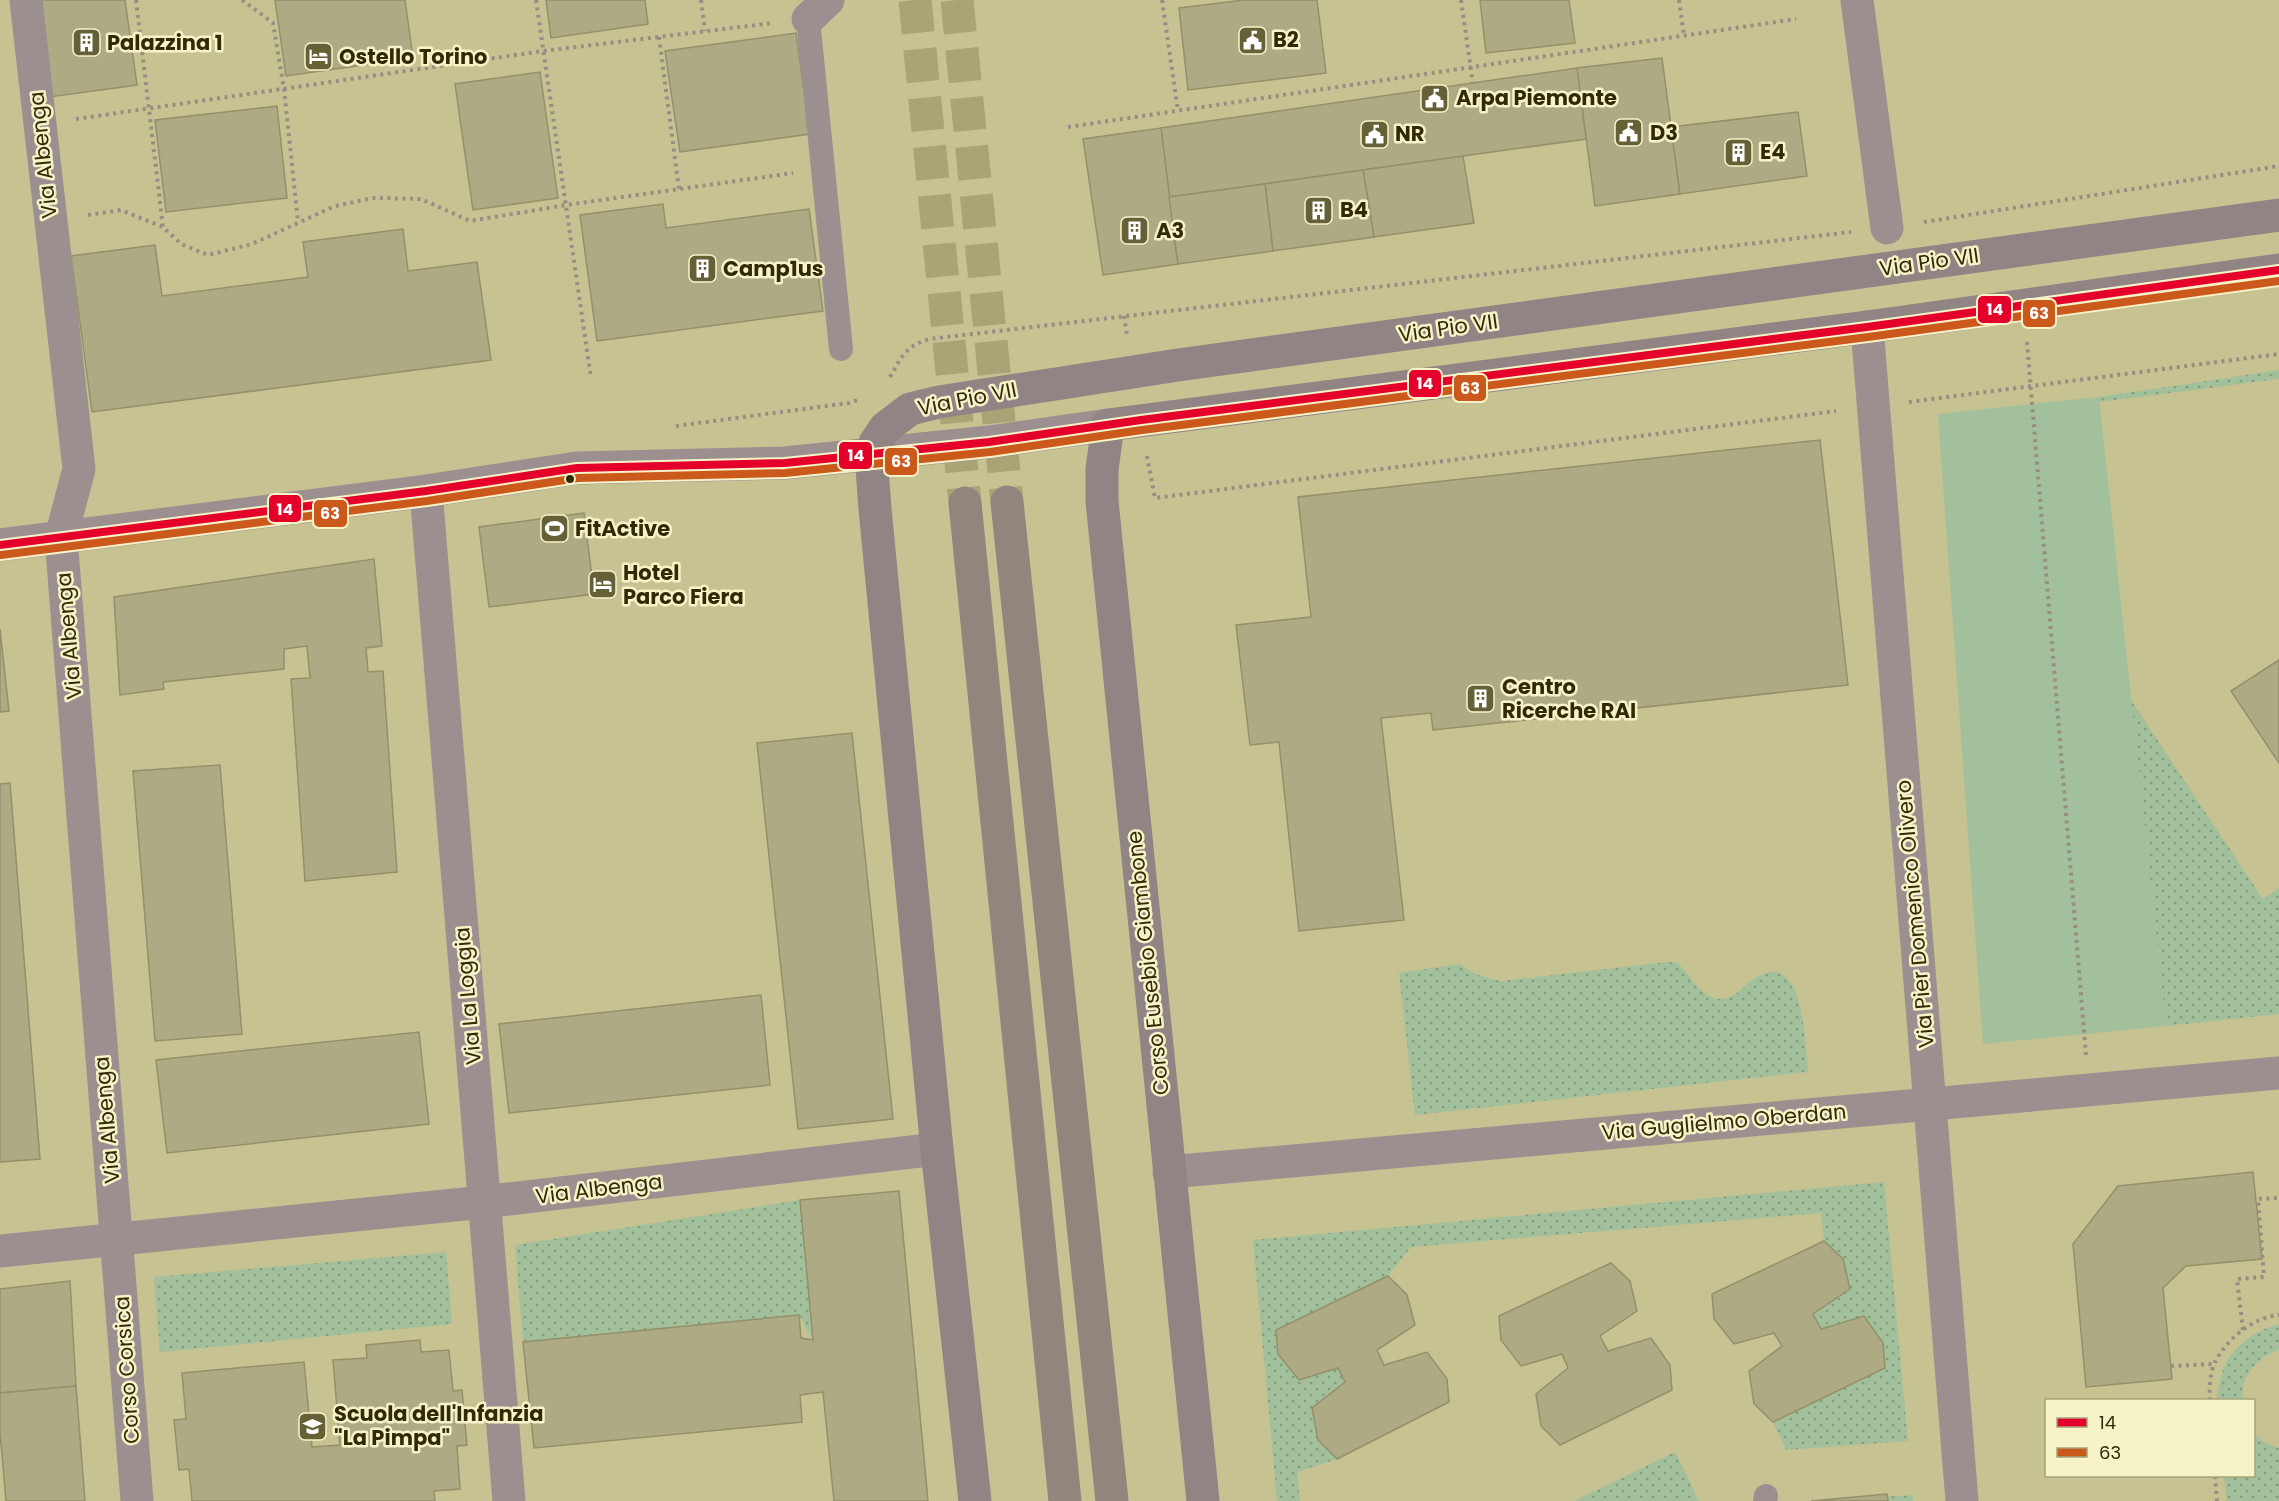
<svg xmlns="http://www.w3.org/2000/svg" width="2279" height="1501" viewBox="0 0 2279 1501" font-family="Poppins,sans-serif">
<defs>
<pattern id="grass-dots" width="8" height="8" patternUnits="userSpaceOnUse" patternTransform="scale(1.5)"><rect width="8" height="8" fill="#a2c09b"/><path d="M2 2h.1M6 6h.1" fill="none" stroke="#849c7c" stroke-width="1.8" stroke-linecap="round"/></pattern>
</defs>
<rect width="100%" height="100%" fill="#c7c292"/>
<g fill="url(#grass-dots)">
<polygon points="2279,370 2279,379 2099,402 2099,397"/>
<polygon points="2131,700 2263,899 2279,888 2279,1014 2166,1026"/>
<path d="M 1667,962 L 1678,963 C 1689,975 1702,997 1719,999 C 1736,1000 1742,986 1754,979 C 1805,945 1805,1045 1808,1072 L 1415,1115 L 1399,973 L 1459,964 C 1472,973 1485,979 1502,981 Z"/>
<polygon points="1884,1182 1908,1441 1786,1450 1773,1422 1885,1368 1883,1343 1864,1316 1821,1329 1813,1314 1850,1289 1843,1259 1824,1241 1821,1213 1411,1247 1388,1276 1276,1330 1278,1354 1298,1380 1338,1368 1345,1382 1337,1459 1297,1472 1300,1501 1277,1501 1253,1240"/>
<polygon points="800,1200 813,1340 799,1315 523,1342 515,1245"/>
<polygon points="446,1252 452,1324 160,1352 154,1277"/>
<path d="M 2279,1325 L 2279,1350 C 2258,1356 2239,1378 2243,1400 L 2217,1400 L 2217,1395 C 2220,1383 2222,1369 2228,1359 C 2239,1343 2260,1327 2279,1325 Z"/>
<polygon points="2254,1434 2265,1443 2279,1448 2279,1501 2227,1501 2224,1476 2254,1476"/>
<polygon points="1675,1452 1699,1501 1574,1501"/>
<polygon points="1913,1495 1913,1501 1879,1501 1879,1497"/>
</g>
<polygon fill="#a2c09b" points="2099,397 2166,1026 1983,1044 1938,414"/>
<g fill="#aeaa84" stroke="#949069" stroke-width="1.5">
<polygon points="36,0 125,0 137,85 49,97"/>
<polygon points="275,0 405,0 413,58 286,76"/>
<polygon points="546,0 645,0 648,24 551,38"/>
<polygon points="1244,0 1317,0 1326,73 1188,90 1179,8"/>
<polygon points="1480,0 1569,0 1575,43 1486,53"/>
<polygon points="796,33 810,134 680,152 665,51"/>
<polygon points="1662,58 1680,194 1595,206 1577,68"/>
<polygon points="1577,68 1586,139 1169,197 1161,128"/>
<polygon points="540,72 558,198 473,210 455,84"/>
<polygon points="277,106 287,198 166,212 155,120"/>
<polygon points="1798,112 1807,176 1680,194 1671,127"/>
<polygon points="1161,128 1178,264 1103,275 1083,139"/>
<polygon points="1463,156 1474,223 1374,237 1363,170"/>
<polygon points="1363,170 1374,237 1273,251 1265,184"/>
<polygon points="1265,184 1273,251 1178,264 1169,197"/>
<polygon points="663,204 666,228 809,209 823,311 597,341 580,215"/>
<polygon points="403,229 408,271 477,262 491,360 92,412 71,256 155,245 162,296 308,277 303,242"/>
<polygon points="1820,440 1848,685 1433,730 1431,713 1381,718 1404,920 1299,931 1279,742 1250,745 1236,625 1311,617 1298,497"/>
<polygon points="584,513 594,594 489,607 479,527"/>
<polygon points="374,559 382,646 366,648 368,672 383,671 397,872 305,881 291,679 310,678 307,646 284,649 284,669 163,682 164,689 120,695 114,597"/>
<polygon points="0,629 9,711 0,712"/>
<polygon points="2279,660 2279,763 2231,691"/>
<polygon points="852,733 893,1119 798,1129 757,743"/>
<polygon points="220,765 242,1034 155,1041 133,771"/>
<polygon points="10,783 40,1159 0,1162 0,784"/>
<polygon points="761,995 770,1085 509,1113 499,1024"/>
<polygon points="419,1032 429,1124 167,1153 156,1060"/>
<polygon points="2253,1172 2262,1259 2186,1266 2163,1288 2172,1379 2086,1387 2073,1244 2118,1186"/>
<polygon points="899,1191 928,1501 834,1501 823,1392 800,1395 802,1422 534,1448 523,1342 799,1315 801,1338 813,1340 800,1200"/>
<polygon points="1824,1241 1843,1259 1850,1289 1813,1314 1821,1329 1864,1316 1883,1343 1885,1368 1773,1422 1754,1404 1749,1371 1782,1346 1774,1333 1734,1344 1714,1319 1712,1294"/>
<polygon points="1611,1263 1630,1281 1637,1311 1600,1336 1608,1351 1651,1338 1670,1365 1672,1390 1560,1445 1541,1426 1536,1394 1568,1368 1562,1354 1521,1366 1501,1340 1499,1316"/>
<polygon points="1388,1276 1407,1295 1415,1325 1377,1350 1384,1365 1427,1352 1447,1379 1449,1402 1337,1459 1318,1440 1312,1408 1345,1382 1338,1368 1299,1380 1278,1354 1276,1330"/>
<polygon points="70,1281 76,1386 0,1393 0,1289"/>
<polygon points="420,1340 421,1352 449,1350 453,1391 462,1390 467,1445 457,1446 460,1489 434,1491 435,1501 192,1501 189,1469 179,1470 174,1420 186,1419 182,1373 304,1362 312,1447 340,1445 333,1360 367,1358 366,1345"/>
<polygon points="76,1386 85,1501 6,1501 0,1432 0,1393"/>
<polygon points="1887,1494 1888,1501 1811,1501"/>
</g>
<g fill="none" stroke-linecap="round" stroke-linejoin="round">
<g stroke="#a9a476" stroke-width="33" stroke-dasharray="33 16" stroke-linecap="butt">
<polyline points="915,0 965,503"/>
<polyline points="957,0 1007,502"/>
</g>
<g stroke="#978e83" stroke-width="4" stroke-dasharray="3 4.5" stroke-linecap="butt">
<polyline points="136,0 163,227"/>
<polyline points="242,0 273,23 284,89 298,222"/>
<polyline points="536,0 591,378"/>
<polyline points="701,0 705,31"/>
<polyline points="1162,0 1178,111"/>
<polyline points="1461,0 1473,84"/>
<polyline points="1679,0 1684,36"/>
<polyline points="659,37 679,189"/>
<polyline points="76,119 543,51 773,23"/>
<polyline points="1068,127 1796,19"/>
<polyline points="88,215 121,210 163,227 181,244 208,255 252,244 335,206 373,198 421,199 470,221 566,205 793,173"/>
<polyline points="1924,222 2279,166"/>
<polyline points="1124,316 1127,336"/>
<polyline points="2027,342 2086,1055"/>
<path d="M 890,377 C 902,356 906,346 929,339 L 1851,232"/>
<polyline points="1909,402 2279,354"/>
<polyline points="676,426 849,403 858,400"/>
<polyline points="1147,456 1155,498 1836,411"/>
<polyline points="2243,1330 2237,1279 2264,1277 2258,1199 2279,1198"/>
<polyline points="2171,1366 2214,1364"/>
<path d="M 2210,1400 C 2209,1390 2210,1372 2215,1362 C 2227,1339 2253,1317 2279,1315"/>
<polyline points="2215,1476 2217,1501"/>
</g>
<g stroke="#9b908f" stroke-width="24">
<polyline points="808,19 841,349"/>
<polyline points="1765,1501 1766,1496"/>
</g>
<g stroke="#9b908f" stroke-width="33">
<polyline points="26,0 79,469 61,537 137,1501"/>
<polyline points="1857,0 1887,228"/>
<polyline points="808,19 828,0"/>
<polyline points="1867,327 1962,1501"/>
<polyline points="426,491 509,1501"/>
<polyline points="0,545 426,491 577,468 785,463 989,442 1108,425"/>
<polyline points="1169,1172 2279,1073"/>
<polyline points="0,1251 484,1202 937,1149"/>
</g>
<g stroke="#908484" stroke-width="33">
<polyline points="975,1501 937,1149 875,509 871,455 875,443 885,428 910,409 939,402 1178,365 2279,215"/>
<polyline points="1203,1501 1102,501 1102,469 1108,425 1867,327 2279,270"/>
</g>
<g stroke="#91867e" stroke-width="33">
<polyline points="1007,502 1112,1501"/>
<polyline points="965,503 1065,1501"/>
</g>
<defs>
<polyline id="bus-1" points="0,545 426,491 577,468 785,463 989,442 1141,420 1867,327 2279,270"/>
<polyline id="bus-2" points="1,555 427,501 578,478 785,473 990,452 1142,430 1868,337 2279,281"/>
</defs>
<use href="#bus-1" stroke="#f7f3c9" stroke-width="12"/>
<use href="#bus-2" stroke="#f7f3c9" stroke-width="12"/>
<use href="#bus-1" stroke="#e4002b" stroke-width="8"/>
<use href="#bus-2" stroke="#cb591c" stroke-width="8"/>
</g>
<defs>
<symbol id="civic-square" viewBox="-11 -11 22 22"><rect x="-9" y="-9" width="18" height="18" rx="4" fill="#656036" stroke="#f7f3c9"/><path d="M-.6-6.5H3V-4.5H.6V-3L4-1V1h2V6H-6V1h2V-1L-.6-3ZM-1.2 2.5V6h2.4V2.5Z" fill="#fff"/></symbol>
<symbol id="building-square" viewBox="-11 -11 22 22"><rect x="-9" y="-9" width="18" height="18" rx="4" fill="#656036" stroke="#f7f3c9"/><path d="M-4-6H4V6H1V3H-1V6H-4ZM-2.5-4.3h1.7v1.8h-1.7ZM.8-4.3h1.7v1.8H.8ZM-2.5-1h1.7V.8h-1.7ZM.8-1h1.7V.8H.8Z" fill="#fff"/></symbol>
<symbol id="hotel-square" viewBox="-11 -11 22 22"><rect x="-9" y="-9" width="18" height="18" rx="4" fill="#656036" stroke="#f7f3c9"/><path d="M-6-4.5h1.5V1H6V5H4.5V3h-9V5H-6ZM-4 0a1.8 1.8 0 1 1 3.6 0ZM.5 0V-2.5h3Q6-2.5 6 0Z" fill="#fff"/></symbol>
<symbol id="stadium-square" viewBox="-11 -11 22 22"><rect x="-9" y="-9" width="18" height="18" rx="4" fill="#656036" stroke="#f7f3c9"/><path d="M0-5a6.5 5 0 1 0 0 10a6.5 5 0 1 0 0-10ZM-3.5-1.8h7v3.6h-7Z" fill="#fff"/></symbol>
<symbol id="school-square" viewBox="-11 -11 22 22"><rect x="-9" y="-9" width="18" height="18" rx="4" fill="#656036" stroke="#f7f3c9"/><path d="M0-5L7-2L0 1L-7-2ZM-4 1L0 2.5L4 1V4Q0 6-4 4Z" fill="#fff"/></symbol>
</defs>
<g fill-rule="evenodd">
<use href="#civic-square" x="1236" y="24" width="33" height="33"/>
<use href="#building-square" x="70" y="26" width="33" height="33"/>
<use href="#hotel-square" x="302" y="40" width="33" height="33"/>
<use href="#civic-square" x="1418" y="82" width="33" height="33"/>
<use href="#civic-square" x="1612" y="116" width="33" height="33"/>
<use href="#civic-square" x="1358" y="118" width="33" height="33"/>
<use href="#building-square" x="1722" y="136" width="33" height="33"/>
<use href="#building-square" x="1302" y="194" width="33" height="33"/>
<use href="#building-square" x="1118" y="214" width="33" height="33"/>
<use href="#building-square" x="686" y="252" width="33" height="33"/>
<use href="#stadium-square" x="538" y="512" width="33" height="33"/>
<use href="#hotel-square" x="586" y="568" width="33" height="33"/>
<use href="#building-square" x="1464" y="682" width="33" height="33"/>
<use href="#school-square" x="296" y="1410" width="33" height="33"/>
</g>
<circle fill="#302b05" stroke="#f7f3c9" stroke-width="2" cx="570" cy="479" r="5"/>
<g text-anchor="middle" stroke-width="5" stroke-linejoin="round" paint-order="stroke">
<g font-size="21" font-weight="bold" fill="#302b05" stroke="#f7f3c9" text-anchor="start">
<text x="1273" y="47">B2</text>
<text x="107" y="50">Palazzina 1</text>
<text x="339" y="64">Ostello Torino</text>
<text x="1456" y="105">Arpa Piemonte</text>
<text x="1650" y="140">D3</text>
<text x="1395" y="141">NR</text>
<text x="1760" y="159">E4</text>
<text x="1340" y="217">B4</text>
<text x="1156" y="238">A3</text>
<text x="723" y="276">Camp1us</text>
<text x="575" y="536">FitActive</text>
<text x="623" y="580">Hotel<tspan x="623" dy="24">Parco Fiera</tspan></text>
<text x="1502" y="694">Centro<tspan x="1502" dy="24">Ricerche RAI</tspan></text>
<text x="334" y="1421">Scuola dell'Infanzia<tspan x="334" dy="24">"La Pimpa"</tspan></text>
</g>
<g font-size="21" fill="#302b05" stroke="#f7f3c9">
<text transform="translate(43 155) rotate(-96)" y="7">Via Albenga</text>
<text transform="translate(1929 262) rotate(-8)" y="7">Via Pio VII</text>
<text transform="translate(1448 328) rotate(-8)" y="7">Via Pio VII</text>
<text transform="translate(967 399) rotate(-11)" y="7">Via Pio VII</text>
<text transform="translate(69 636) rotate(-95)" y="7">Via Albenga</text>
<text transform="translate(1915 914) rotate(-95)" y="7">Via Pier Domenico Olivero</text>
<text transform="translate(1148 963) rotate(-96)" y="7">Corso Eusebio Giambone</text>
<text transform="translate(468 996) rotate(-95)" y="7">Via La Loggia</text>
<text transform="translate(107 1120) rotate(-95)" y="7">Via Albenga</text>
<text transform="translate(1724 1122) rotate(-5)" y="7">Via Guglielmo Oberdan</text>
<text transform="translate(599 1189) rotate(-7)" y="7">Via Albenga</text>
<text transform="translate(127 1370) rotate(-94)" y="7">Corso Corsica</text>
</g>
</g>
<g stroke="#f7f3c9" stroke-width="2">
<rect x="1977" y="295" width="35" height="29" rx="6" fill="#e4002b"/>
<rect x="2022" y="299" width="34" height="29" rx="6" fill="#cb591c"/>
<rect x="1408" y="369" width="34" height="29" rx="6" fill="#e4002b"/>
<rect x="1453" y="374" width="34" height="28" rx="6" fill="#cb591c"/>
<rect x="838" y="441" width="35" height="29" rx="6" fill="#e4002b"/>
<rect x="884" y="447" width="34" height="29" rx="6" fill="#cb591c"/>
<rect x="268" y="494" width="34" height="29" rx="6" fill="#e4002b"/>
<rect x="313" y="499" width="35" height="29" rx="6" fill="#cb591c"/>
</g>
<g font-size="16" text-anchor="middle" font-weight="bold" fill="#fff">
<text x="1995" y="315">14</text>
<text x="2039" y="319">63</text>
<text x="1425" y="389">14</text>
<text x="1470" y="394">63</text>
<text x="856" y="461">14</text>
<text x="901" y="467">63</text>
<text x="285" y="515">14</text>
<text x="330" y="519">63</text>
</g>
<rect x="2045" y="1399" width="210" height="78" fill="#f7f3c9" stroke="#a7a37b" stroke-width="1.5"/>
<rect x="2057" y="1418" width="30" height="9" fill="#e4002b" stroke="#a7a37b" stroke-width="1.5"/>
<text x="2099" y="1429" font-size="18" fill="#302b05">14</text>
<rect x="2057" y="1448" width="30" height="9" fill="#cb591c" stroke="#a7a37b" stroke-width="1.5"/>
<text x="2099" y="1459" font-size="18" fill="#302b05">63</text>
</svg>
